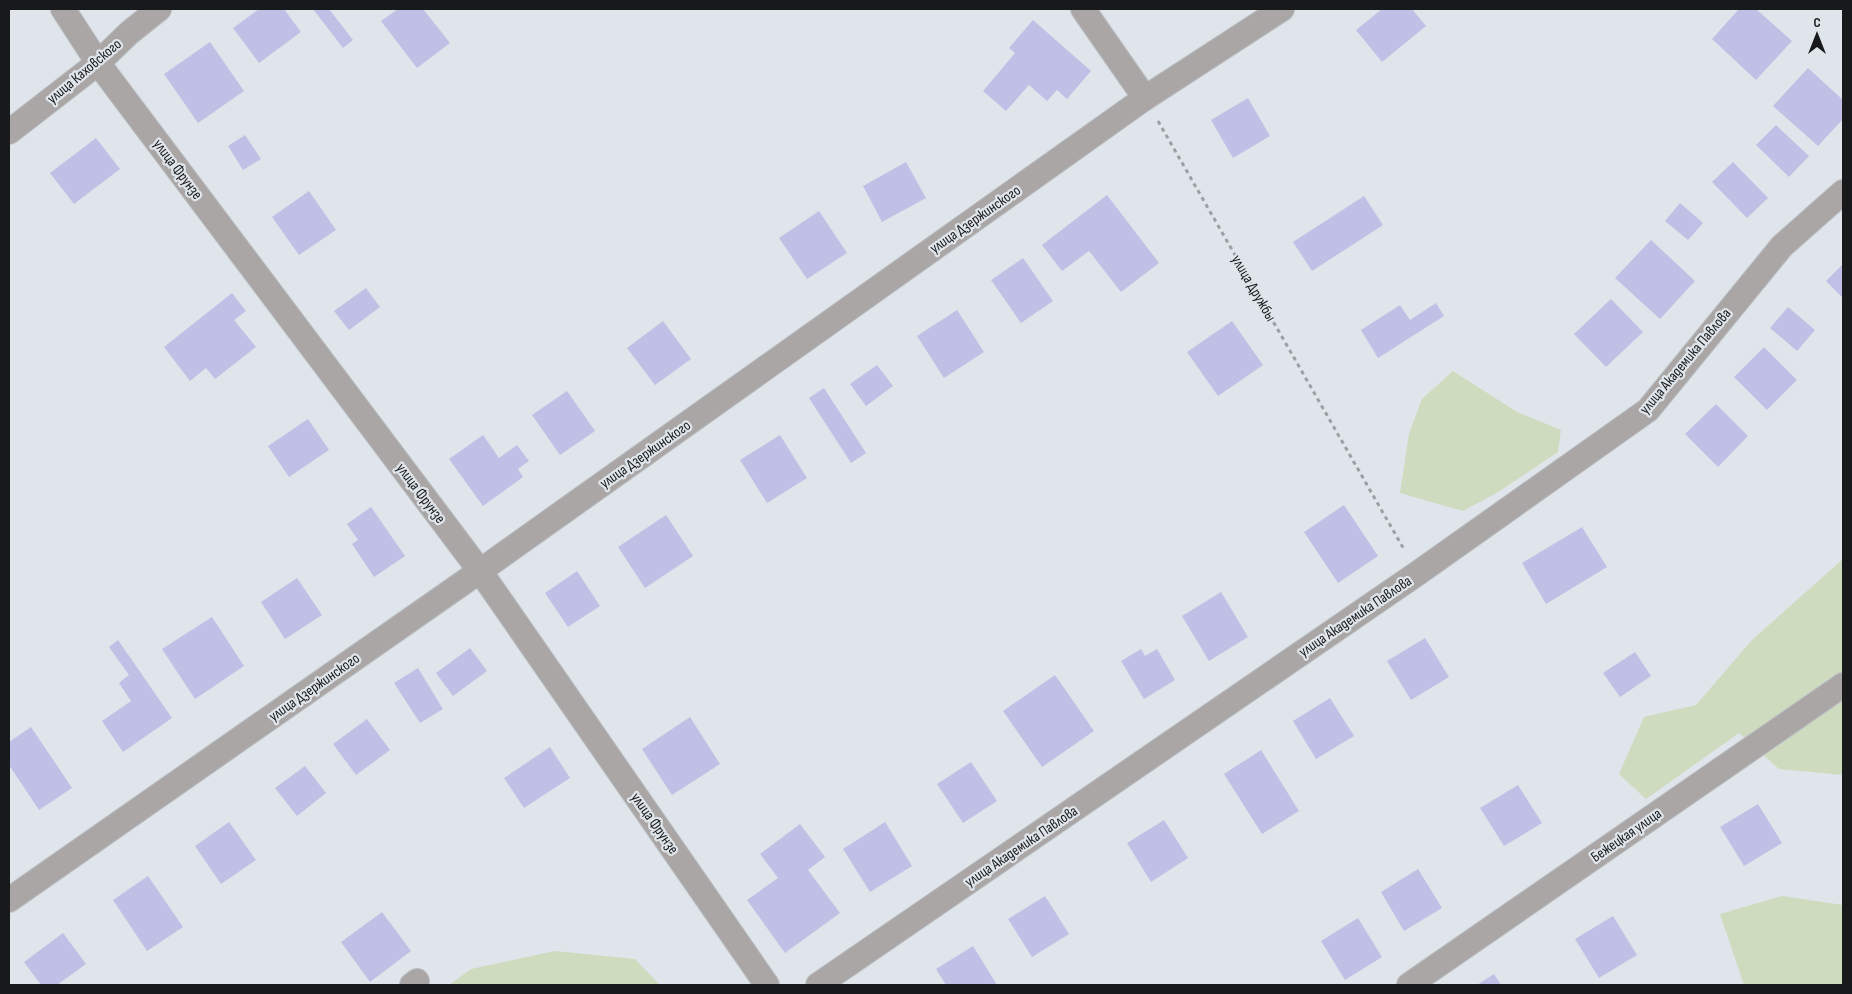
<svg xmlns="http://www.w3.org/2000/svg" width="1852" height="994" viewBox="0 0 1852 994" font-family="'Sofia Sans Condensed',sans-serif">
<rect width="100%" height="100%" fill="#dfe5ea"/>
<g fill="#cfdbbf">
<polygon points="1453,371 1517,412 1561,430 1558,452 1500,491 1463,511 1400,493 1409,434 1422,399"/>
<polygon points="1843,559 1843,775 1779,769 1739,733 1646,799 1619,774 1644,717 1696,705 1752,640"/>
<polygon points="1782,896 1843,905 1843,985 1744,985 1720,914"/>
<polygon points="555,951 635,959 660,985 449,985 471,969"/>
</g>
<g fill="#c0c0e6">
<polygon points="259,9 284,9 301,32 259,63 233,28"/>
<polygon points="313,9 329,9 353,40 343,48"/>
<polygon points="398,9 423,9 450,43 417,68 381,21"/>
<polygon points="1382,9 1412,9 1426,26 1382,62 1356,30"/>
<polygon points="1739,9 1756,9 1792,41 1756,80 1712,39"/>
<polygon points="1033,20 1091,71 1067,99 1057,90 1047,101 1029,85 1006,111 983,91 1015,53 1009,48"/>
<polygon points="210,42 244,91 198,123 164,74"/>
<polygon points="1808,68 1843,100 1843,119 1818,146 1773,106"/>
<polygon points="1248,98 1270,136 1233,158 1211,120"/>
<polygon points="1776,125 1809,156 1789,177 1756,145"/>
<polygon points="245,135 261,159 243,170 228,146"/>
<polygon points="96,138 120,169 74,204 50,173"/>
<polygon points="906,162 926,198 882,222 863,186"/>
<polygon points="1733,162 1768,198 1747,218 1712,182"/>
<polygon points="309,191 336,230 299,255 272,217"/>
<polygon points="1107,195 1159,263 1121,292 1089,251 1062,271 1042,245"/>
<polygon points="1364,196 1383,225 1312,271 1293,242"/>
<polygon points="1680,203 1703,223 1688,240 1665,221"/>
<polygon points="819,211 847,253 807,279 779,238"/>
<polygon points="1651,240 1695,281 1660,319 1615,278"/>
<polygon points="1023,258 1053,301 1021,323 991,280"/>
<polygon points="1843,264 1843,298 1826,281"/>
<polygon points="366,288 380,307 349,330 334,311"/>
<polygon points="232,293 246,311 234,320 256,347 215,379 206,368 190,381 164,347"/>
<polygon points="1611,299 1643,332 1606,367 1574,334"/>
<polygon points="1436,303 1444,316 1378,358 1361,330 1400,305 1410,320"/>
<polygon points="1788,307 1815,330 1797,351 1770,328"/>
<polygon points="957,310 984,352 944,378 917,336"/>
<polygon points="663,321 691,359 655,385 627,348"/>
<polygon points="1232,321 1263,365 1218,396 1187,352"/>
<polygon points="1764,347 1797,380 1767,410 1734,377"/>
<polygon points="877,365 893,386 866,406 850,384"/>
<polygon points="824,388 866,453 851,463 809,398"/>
<polygon points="567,391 595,431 560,455 532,415"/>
<polygon points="1716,404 1748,436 1718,467 1685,434"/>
<polygon points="308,419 329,450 289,477 268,446"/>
<polygon points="483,435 499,458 517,445 529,461 518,469 523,477 483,506 449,459"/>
<polygon points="780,435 807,478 767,503 740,460"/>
<polygon points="1344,505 1378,556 1338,583 1304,532"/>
<polygon points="371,507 405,556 374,577 352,544 358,540 347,524"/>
<polygon points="666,515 693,556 645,588 618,547"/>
<polygon points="1582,527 1607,567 1546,604 1522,563"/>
<polygon points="577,571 600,606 568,627 545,593"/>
<polygon points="297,578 322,615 285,639 261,602"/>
<polygon points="1221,592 1248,637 1209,661 1182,616"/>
<polygon points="212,617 244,666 195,699 162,649"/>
<polygon points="1425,638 1449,677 1411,700 1387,661"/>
<polygon points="118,640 172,718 123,752 102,721 131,701 119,683 129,675 109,647"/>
<polygon points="470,648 487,671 453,696 436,673"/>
<polygon points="1141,649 1145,656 1157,649 1175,680 1144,699 1121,661"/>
<polygon points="1635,652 1651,676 1620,697 1603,673"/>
<polygon points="418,668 443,709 420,723 394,683"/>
<polygon points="1055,675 1094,731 1042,767 1003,711"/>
<polygon points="1330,698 1354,736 1316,759 1293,721"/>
<polygon points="690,717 720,764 672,795 642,749"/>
<polygon points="367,719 390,750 356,775 333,744"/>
<polygon points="31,727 72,788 39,810 9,765 9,742"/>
<polygon points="550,747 570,778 524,808 504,778"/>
<polygon points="1261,750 1299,811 1262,834 1224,774"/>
<polygon points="971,762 997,801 963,823 937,784"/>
<polygon points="305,766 326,793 297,816 275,788"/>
<polygon points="1518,785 1542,823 1504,846 1480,808"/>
<polygon points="1758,804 1782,843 1744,866 1720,827"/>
<polygon points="1164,820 1188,858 1151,882 1127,843"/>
<polygon points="229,822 256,860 221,884 195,846"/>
<polygon points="885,822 912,866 870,892 843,849"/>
<polygon points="800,824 825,857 808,870 840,913 785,953 747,900 778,878 760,854"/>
<polygon points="1418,869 1442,908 1404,931 1381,892"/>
<polygon points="148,876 183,927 147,951 113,900"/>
<polygon points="1045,896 1069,934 1032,957 1008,919"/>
<polygon points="382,912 411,951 370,982 341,942"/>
<polygon points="1613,916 1637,955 1599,978 1575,939"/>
<polygon points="1358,918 1382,957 1345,980 1321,941"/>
<polygon points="63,933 86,964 57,985 41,985 24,962"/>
<polygon points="973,946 997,985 946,985 936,969"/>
<polygon points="1494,974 1501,985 1477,985"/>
</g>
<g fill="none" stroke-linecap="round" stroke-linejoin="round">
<defs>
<g id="minor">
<polyline points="63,9 98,63 480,571 767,985"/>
<polyline points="1083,9 1145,98"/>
<polyline points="9,132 98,63 129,33 159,9"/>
<polyline points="9,900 480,571 1145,98 1282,9"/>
<polyline points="412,985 417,981"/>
<polyline points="818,985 1418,573 1648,410 1782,246 1843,192"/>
<polyline points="1409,985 1843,685"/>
</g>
</defs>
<use href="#minor" stroke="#bbc0c5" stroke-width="26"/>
<polyline stroke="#9ba0a4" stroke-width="3" stroke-dasharray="4 4" stroke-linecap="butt" points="1158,121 1405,551"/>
<use href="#minor" stroke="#aaa6a5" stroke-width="24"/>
</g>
<g text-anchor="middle" stroke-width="4.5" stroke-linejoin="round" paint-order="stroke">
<g font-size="15" fill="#17191b" stroke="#dfe5ea">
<text transform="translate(84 71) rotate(-40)" y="5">улица Каховского</text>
<text transform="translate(178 169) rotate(53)" y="5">улица Фрунзе</text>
<text transform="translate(975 219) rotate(-35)" y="5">улица Дзержинского</text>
<text transform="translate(1254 288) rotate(60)" y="5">улица Дружбы</text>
<text transform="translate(1685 361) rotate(-50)" y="5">улица Академика Павлова</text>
<text transform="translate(645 454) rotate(-35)" y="5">улица Дзержинского</text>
<text transform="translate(421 493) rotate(53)" y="5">улица Фрунзе</text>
<text transform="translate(1355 616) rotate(-34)" y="5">улица Академика Павлова</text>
<text transform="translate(314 687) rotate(-35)" y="5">улица Дзержинского</text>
<text transform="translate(655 823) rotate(55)" y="5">улица Фрунзе</text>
<text transform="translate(1626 835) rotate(-35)" y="5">Бежецкая улица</text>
<text transform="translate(1021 846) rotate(-34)" y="5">улица Академика Павлова</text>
</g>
</g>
<rect width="1852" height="994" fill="none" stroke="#17191b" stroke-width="20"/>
<g transform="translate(1817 35)" stroke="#dfe5ea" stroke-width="4" paint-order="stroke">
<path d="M0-4L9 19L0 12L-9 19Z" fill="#17191b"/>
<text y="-8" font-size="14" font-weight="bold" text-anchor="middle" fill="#17191b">С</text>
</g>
</svg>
